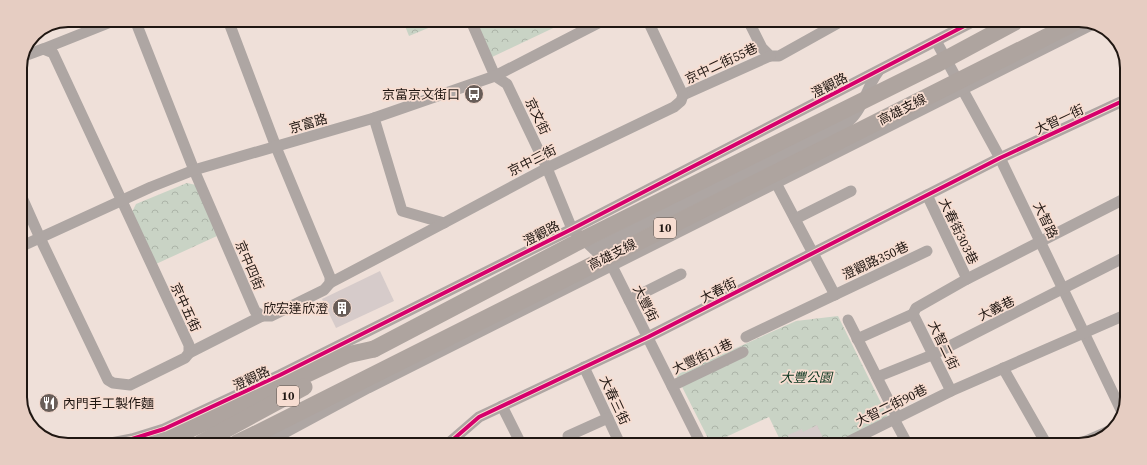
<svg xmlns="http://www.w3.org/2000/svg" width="1147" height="465" viewBox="0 0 1147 465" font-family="'Source Serif 4','Noto Sans TC',serif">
<defs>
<pattern id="park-crowns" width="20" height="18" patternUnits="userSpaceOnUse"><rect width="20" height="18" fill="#c9d3c5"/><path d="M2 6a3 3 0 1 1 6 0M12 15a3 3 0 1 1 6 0" fill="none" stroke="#acb4a8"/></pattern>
</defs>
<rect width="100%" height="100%" fill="#efe0d9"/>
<g fill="url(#park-crowns)">
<polygon points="403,21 445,21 409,36"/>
<polygon points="475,21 568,21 490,58"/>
<polygon points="187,183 196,185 217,236 156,264 132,212 136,204"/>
<polygon points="838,316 888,417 835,444 782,444 769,417 711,444 676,375 796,321"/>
</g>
<g fill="#d6cbca">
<polygon points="380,271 394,301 336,328 322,299"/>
<polygon points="817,425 824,440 816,444 792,444 788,435 802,429 803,432"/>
</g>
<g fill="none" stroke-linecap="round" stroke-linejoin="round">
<g stroke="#aea6a3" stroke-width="11">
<polyline points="135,20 194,170 255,311 262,316 271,316 324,290 330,283 330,277 276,147 228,20"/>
<polyline points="471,21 495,76 507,84 547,168 572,229 612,266 701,444"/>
<polyline points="749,22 762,48 770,56 779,56 840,22"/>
<polyline points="936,41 1000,158 1123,414"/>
<polyline points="43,49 116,20"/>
<polyline points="683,95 770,56"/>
<polyline points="374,118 402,211 444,223 547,168 674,107 681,101 683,95 648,21"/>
<polyline points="776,183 835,295"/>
<polyline points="20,193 40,238 108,380 113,383 130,385 185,358 189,353 189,345 53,53 43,49 24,56"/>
<polyline points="927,195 967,279"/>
<polyline points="795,219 851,191"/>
<polyline points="20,247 151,187 194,170 374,118 495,76 602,21"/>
<path d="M 594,249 L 848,122 C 863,110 866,88 878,72"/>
<polyline points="330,283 444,223"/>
<polyline points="629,300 681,274"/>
<polyline points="1125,315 951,391 913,314 916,308 967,279 1126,198"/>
<polyline points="848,320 897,417"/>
<polyline points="746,337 927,251"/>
<polyline points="857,339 913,314"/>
<polyline points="189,353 262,316"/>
<polyline points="584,367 620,444"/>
<polyline points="1003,368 1047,445"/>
<polyline points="877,377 932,355 1125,257"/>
<polyline points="672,386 743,352"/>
<polyline points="502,406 521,444"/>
<polyline points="23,407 33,429"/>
<polyline points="894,419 908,445"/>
<polyline points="568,436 608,418"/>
<polyline points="111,443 132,439 164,429 280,375 572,229 972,22"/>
<polyline points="266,443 368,388 1095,23"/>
<polyline points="449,443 479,417 648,337 1000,158 1127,99"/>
<polyline points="844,444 951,391"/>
<polyline points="1077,445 1111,430"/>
</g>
<g stroke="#aea49f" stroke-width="17">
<polyline points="161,443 347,355 374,349"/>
<polyline points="201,443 304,387"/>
<polyline points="237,443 256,434"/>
</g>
<g stroke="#aea49f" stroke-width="17">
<polyline points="374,349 574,244 935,65 1015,22"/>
<polyline points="256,434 1074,23"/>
</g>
<defs>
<g id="cycleway">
<polyline points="111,443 132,439 164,429 280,375 572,229 972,22"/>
<polyline points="449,443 479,417 648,337 1000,158 1127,99"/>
</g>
</defs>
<use href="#cycleway" stroke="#f7ddd1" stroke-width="6"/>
<use href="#cycleway" stroke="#d6006c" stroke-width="4"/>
</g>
<defs>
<symbol id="bus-disc" viewBox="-11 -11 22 22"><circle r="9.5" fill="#685d58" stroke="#f7ddd1"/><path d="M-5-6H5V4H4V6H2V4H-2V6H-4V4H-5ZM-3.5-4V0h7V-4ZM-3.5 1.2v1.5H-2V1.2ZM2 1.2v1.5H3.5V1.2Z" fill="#fff"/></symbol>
<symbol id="building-disc" viewBox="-11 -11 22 22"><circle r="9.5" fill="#685d58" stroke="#f7ddd1"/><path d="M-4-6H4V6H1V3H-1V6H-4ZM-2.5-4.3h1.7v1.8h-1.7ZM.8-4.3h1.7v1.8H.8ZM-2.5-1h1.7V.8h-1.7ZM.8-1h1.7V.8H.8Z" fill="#fff"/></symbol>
<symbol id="restaurant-disc" viewBox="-11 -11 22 22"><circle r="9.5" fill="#685d58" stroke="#f7ddd1"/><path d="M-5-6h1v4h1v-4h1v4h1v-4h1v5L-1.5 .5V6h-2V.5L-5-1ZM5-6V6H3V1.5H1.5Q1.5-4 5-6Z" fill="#fff"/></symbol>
</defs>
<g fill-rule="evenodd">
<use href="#bus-disc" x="463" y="83" width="22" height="22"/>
<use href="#building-disc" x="331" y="297" width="22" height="22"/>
<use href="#restaurant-disc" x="38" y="392" width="22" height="22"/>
</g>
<g text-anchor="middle" stroke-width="3.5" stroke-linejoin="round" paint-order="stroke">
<g fill="#f7ddd1" stroke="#60524b" stroke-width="1">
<rect x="654" y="218" width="22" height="20" rx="3"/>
<rect x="277" y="386" width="22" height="20" rx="3"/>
</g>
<g font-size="12" font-weight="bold" fill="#201712">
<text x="665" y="232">10</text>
<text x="288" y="400">10</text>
</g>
<g font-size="13" fill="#201712" stroke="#f7ddd1">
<text transform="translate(721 63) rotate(-25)" y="5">京中二街55巷</text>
<text transform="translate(829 85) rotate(-27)" y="5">澄觀路</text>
<text transform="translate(902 109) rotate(-27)" y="5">高雄支線</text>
<text transform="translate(538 116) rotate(64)" y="5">京文街</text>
<text transform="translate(1059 119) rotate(-25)" y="5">大智一街</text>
<text transform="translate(308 123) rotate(-16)" y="5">京富路</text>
<text transform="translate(532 160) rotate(-27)" y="5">京中三街</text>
<text transform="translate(1046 220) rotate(64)" y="5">大智路</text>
<text transform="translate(959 231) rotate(64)" y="5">大春街303巷</text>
<text transform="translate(541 233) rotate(-27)" y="5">澄觀路</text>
<text transform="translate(612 254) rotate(-27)" y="5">高雄支線</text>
<text transform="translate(875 260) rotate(-25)" y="5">澄觀路350巷</text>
<text transform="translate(250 265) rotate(67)" y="5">京中四街</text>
<text transform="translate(718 290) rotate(-27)" y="5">大春街</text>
<text transform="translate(646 303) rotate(63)" y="5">大豐街</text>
<text transform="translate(186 307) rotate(65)" y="5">京中五街</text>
<text transform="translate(996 308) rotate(-26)" y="5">大義巷</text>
<text transform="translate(944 345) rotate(64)" y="5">大智二街</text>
<text transform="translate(702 356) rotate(-25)" y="5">大豐街11巷</text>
<text transform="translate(251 378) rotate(-25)" y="5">澄觀路</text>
<text transform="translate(615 400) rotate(65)" y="5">大春三街</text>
<text transform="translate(891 405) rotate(-26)" y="5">大智二街90巷</text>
</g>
<g font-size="13" fill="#201712" stroke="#f7ddd1" text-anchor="end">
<text x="460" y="99">京富京文街口</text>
<text x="328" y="313">欣宏達欣澄</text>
<text x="63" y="408" text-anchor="start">內門手工製作麵</text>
</g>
<g font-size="13" font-style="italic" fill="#0c3620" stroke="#f7ddd1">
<text x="806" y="382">大豐公園</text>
</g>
</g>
<path d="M0 0H1147V465H0ZM68 27H1079A41 41 0 0 1 1120 68V397A41 41 0 0 1 1079 438H68A41 41 0 0 1 27 397V68A41 41 0 0 1 68 27Z" fill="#e6cdc2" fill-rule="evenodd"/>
<path fill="none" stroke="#201712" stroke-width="2" d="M68 27H1079A41 41 0 0 1 1120 68V397A41 41 0 0 1 1079 438H68A41 41 0 0 1 27 397V68A41 41 0 0 1 68 27Z"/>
</svg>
